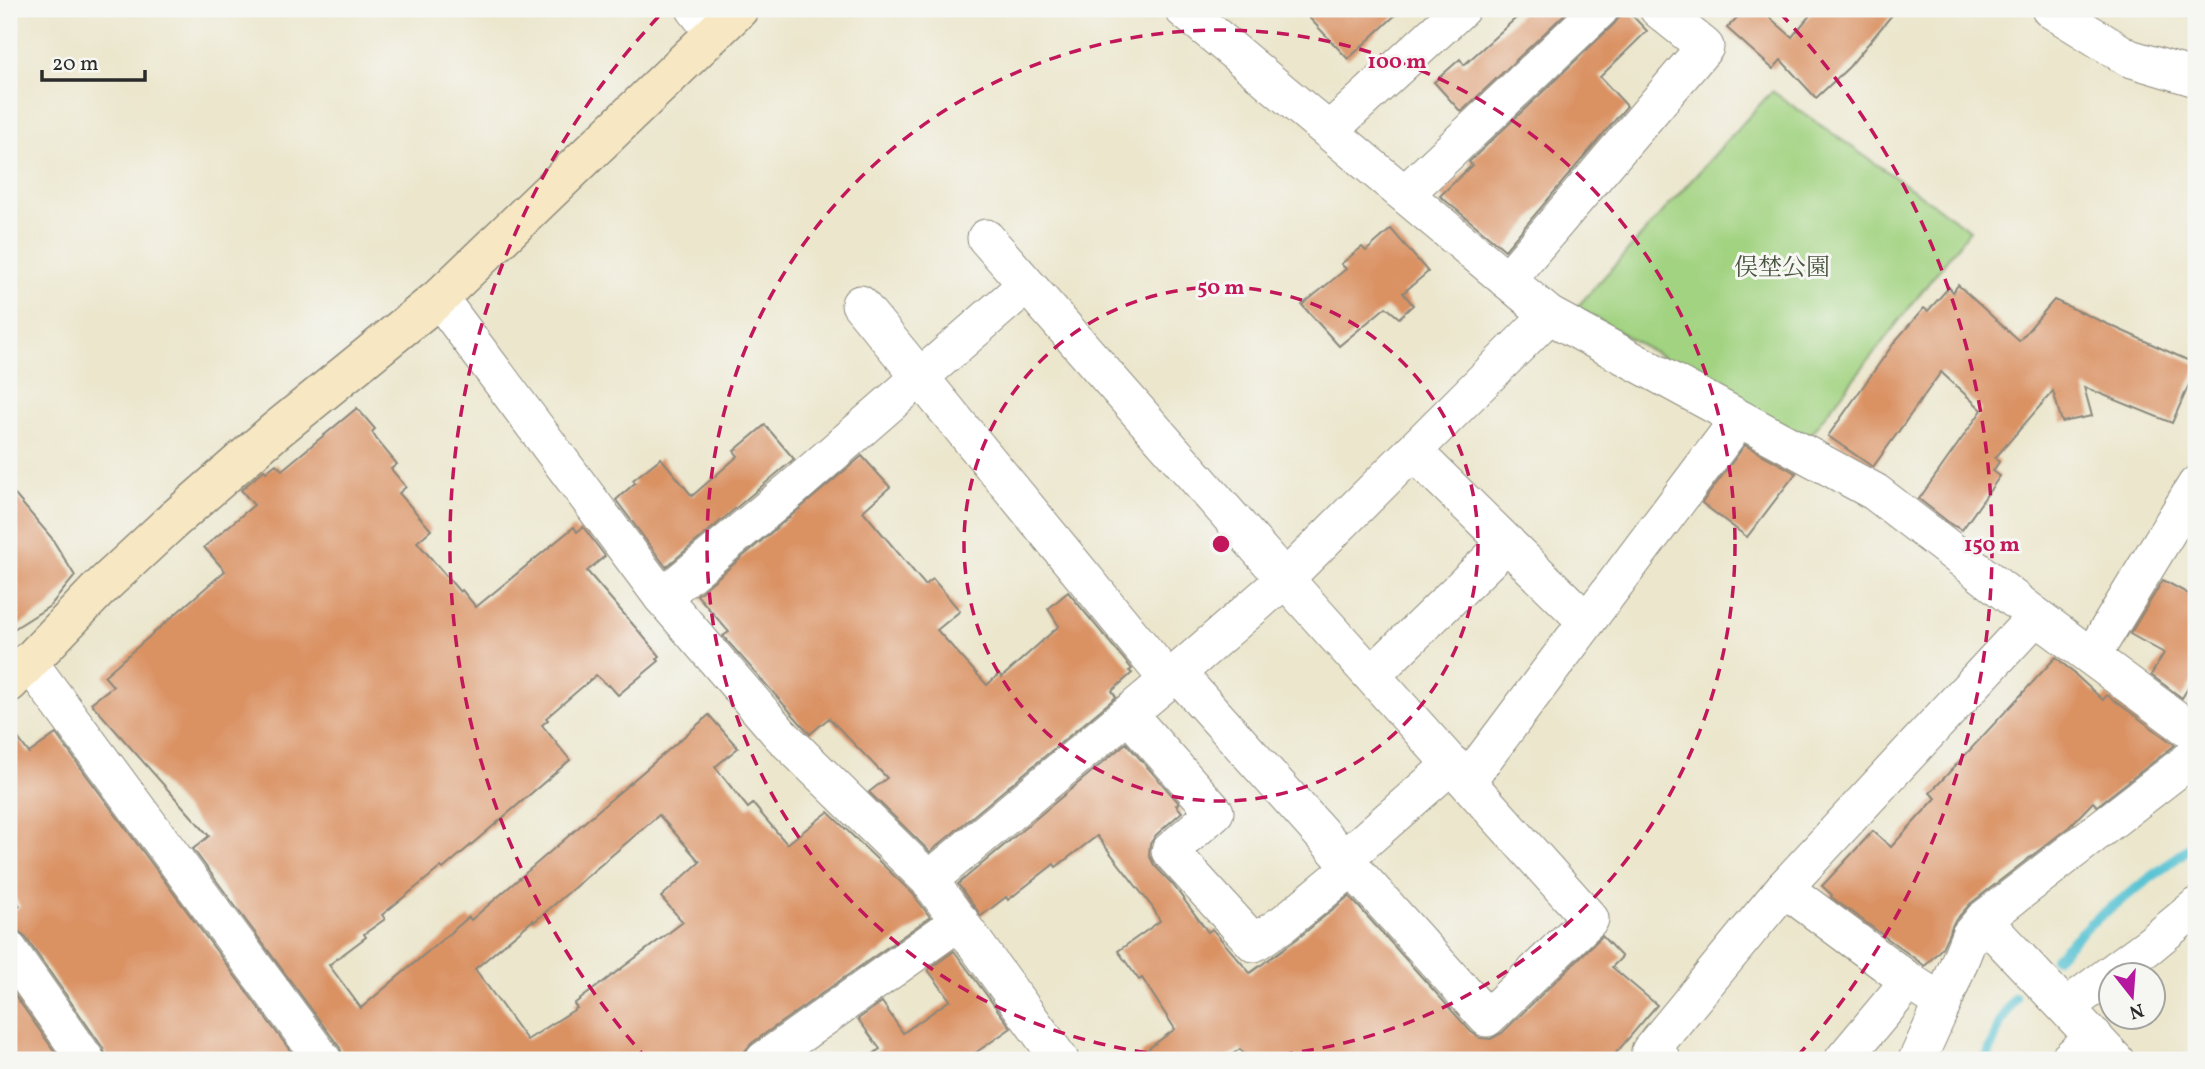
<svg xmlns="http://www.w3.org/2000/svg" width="2205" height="1069" viewBox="0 0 2205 1069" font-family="Vollkorn,'Noto Serif JP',serif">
<rect width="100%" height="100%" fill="#f6f6f2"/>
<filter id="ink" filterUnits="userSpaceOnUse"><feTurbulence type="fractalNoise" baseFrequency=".0143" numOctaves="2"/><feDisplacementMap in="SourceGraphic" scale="14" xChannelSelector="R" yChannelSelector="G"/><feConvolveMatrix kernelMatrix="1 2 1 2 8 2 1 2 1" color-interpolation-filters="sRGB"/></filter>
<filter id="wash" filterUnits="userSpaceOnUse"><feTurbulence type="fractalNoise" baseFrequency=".00686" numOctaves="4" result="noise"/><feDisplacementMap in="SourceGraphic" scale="28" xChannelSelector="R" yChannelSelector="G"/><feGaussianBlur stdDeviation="1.57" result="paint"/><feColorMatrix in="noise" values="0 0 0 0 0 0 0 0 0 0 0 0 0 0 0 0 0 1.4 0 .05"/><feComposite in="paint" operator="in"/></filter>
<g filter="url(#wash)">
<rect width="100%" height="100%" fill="#ebe6cc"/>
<polygon fill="#a2d381" stroke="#667f56" stroke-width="2" points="1772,91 1970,230 1805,441 1577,307"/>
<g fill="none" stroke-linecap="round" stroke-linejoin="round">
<g stroke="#58c3d3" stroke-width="10">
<polyline points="2055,958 2091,923 2196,843"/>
<polyline points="1986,1060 2000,1023 2015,998"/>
</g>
</g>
<g id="blocks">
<g fill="#da9263" fill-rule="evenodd">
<polygon points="1301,9 1402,9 1348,59"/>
<polygon points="1526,9 1570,9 1461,112 1434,82 1460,59 1464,65"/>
<polygon points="1620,9 1626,9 1647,31 1600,77 1627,106 1505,250 1440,196 1472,165 1469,162 1614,24 1620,16"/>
<polygon points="1745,9 1760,9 1792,37 1815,9 1897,9 1849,67 1816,98 1781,60 1773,69 1727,28"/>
<polygon points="1391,229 1428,272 1403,293 1413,305 1399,318 1386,307 1339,346 1302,305 1346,269 1341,264 1362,247 1366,251"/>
<polygon points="1958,285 2019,341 2054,300 2196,364 2196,369 2172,423 2084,387 2092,416 2062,422 2053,391 1995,458 1999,462 1993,471 2000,476 1962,530 1952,525 1919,499 1982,410 1941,372 1873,467 1828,436 1896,340 1924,308 1928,311 1949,287 1953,292"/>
<path d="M 357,408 L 375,429 L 372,432 L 377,440 L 397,464 L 391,469 L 406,487 L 399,493 L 431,530 L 417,542 L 460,592 L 462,590 L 476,607 L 574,527 L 577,532 L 583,527 L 605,556 L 587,571 L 660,656 L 657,659 L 659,661 L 618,695 L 609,685 L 608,686 L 596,675 L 546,718 L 548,720 L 542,725 L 570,760 L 443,869 L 441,867 L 382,915 L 385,919 L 364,934 L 366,937 L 329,965 L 361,1008 L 469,917 L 471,920 L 709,715 L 738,748 L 715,767 L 748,808 L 753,804 L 787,844 L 828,812 L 913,894 L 930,917 L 752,1043 L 745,1051 L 743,1060 L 344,1060 L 340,1048 L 193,849 L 209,836 L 91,703 L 113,686 L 104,676 L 225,571 L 204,547 L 254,505 L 241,490 L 264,470 L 266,472 L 276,464 L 282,470 ZM 659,815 L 700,862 L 661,897 L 683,922 L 574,1004 L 577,1008 L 527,1040 L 475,969 L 533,920 L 534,922 Z"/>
<polygon points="765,425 794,459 666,567 616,500 635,483 633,480 661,458 692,496 738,456 734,451"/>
<polygon points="1745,445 1796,473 1747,537 1702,503"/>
<polygon points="862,456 890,487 863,511 925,585 933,579 960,611 937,630 987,685 999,674 1002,677 1059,626 1048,609 1068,592 1132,669 1129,671 1132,673 1112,691 1116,697 930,852 869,792 887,778 829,718 810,734 723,636 729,632 697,595"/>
<polygon points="9,488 51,537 75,576 50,606 9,632"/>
<polygon points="2163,580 2196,598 2196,675 2182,698 2151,675 2164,653 2130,634"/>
<polygon points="2056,657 2103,700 2107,695 2175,745 2097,806 2093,802 2069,827 1970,904 1954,922 1942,948 1925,966 1831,897 1832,895 1822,886 1873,831 1891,847 1936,798 1930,793"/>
<polygon points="9,726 29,753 56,734 297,1060 107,1060 103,1048 26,938 18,931 9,929 9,915 20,906 9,890"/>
<polygon points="1126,743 1179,803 1176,805 1182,812 1156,835 1150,844 1149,855 1154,865 1173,885 1208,932 1212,929 1250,973 1297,939 1349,896 1471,1032 1480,1038 1491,1039 1502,1033 1602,936 1622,957 1612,967 1657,1005 1610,1060 1249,1060 1240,1049 1224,1060 1133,1060 1175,1029 1142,978 1139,980 1118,951 1160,921 1153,908 1097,836 1056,867 1054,864 1008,900 1006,897 981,916 958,884"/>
<polygon points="954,951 1011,1028 965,1060 865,1060 880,1049 858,1019 882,1002 903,1033 950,1000 928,970"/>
<polygon points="12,991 57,1055 50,1060 9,1060 9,994"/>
</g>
</g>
</g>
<g filter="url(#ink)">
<use href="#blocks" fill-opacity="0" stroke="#8b887c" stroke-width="2"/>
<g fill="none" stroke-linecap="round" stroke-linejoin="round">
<defs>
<g id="street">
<polyline points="695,9 714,33"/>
<polyline points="1183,9 1549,315 1875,492 2036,616 2196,734"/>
<polyline points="2050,9 2129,58 2196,78"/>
<polyline points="1330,130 1461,9"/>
<polyline points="1406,193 1600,9"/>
<polyline points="986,238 1285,579 1590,919 1487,1018 1177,673"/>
<polyline points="1507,280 1705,47 1658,9"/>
<polyline points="439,298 662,597 781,735 929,880 1060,1060"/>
<polyline points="860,304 1168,680"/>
<polyline points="1413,451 1586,621"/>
<polyline points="662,597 793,488 1026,285"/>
<polyline points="2092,656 2196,485"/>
<polyline points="28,661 323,1060"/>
<polyline points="1372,675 1507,543"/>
<polyline points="1128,714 1215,812 1170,851 1254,943 1284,923 1352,867"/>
<polyline points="1467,781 1739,419"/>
<polyline points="1344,859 1452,764"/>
<polyline points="929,880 1177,673 1285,579 1549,315"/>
<polyline points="1784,888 1909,981 1943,1003"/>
<polyline points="1983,920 2115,1060"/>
<polyline points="9,950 86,1060"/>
<polyline points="2066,1007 2150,945 2196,907"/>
<polyline points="764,1060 960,921"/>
<polyline points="1662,1060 1650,1051 1784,888 2036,616"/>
<polyline points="1843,1060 1909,981"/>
<polyline points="1917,1060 1943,1003 1970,935 1983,920 2196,755"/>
<polyline points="2068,1060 2094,1036"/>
</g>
<polyline id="secondary" points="9,683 98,590 169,524 274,432 439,298 739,9"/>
</defs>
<use href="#street" stroke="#8b887c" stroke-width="39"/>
<use href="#secondary" stroke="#8b887c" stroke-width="41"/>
<use href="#street" stroke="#fff" stroke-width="37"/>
<use href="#secondary" stroke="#f7e8c3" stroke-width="38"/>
</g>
</g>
<g fill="none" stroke="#c2185b" stroke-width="3.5" stroke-dasharray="12 9">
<circle cx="1221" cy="544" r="257"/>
<circle cx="1221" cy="544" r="514"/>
<path d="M648 1060A771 771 0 0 1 662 13M1780 13A771 771 0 0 1 1794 1060"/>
</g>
<g text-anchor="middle" stroke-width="6" stroke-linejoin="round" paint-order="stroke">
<g font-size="24" fill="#495540" stroke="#f6f6f2">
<text x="1782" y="275">俣埜公園</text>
</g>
</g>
<circle cx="1221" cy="544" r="10" fill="#c2185b" stroke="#f6f6f2" stroke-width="3.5"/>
<g font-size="21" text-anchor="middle" font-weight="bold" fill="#c2185b" stroke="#f6f6f2" stroke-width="6" stroke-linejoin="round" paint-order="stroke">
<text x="1397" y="68">100 m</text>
<text x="1221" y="294">50 m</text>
<text x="1992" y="551">150 m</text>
</g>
<rect width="2205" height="1069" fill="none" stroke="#f6f6f2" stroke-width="35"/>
<g transform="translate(2132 996) rotate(163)"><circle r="33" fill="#f6f6f2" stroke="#a5a5a2" stroke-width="2"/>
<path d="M0-5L12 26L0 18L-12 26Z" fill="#b5179e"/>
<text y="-10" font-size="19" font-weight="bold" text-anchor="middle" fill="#2b2b2b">N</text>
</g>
<path d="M42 70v10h103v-10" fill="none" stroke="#2b2b2b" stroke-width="3.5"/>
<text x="52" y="70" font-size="21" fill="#2b2b2b" stroke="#f6f6f2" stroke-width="5" paint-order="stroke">20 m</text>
</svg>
